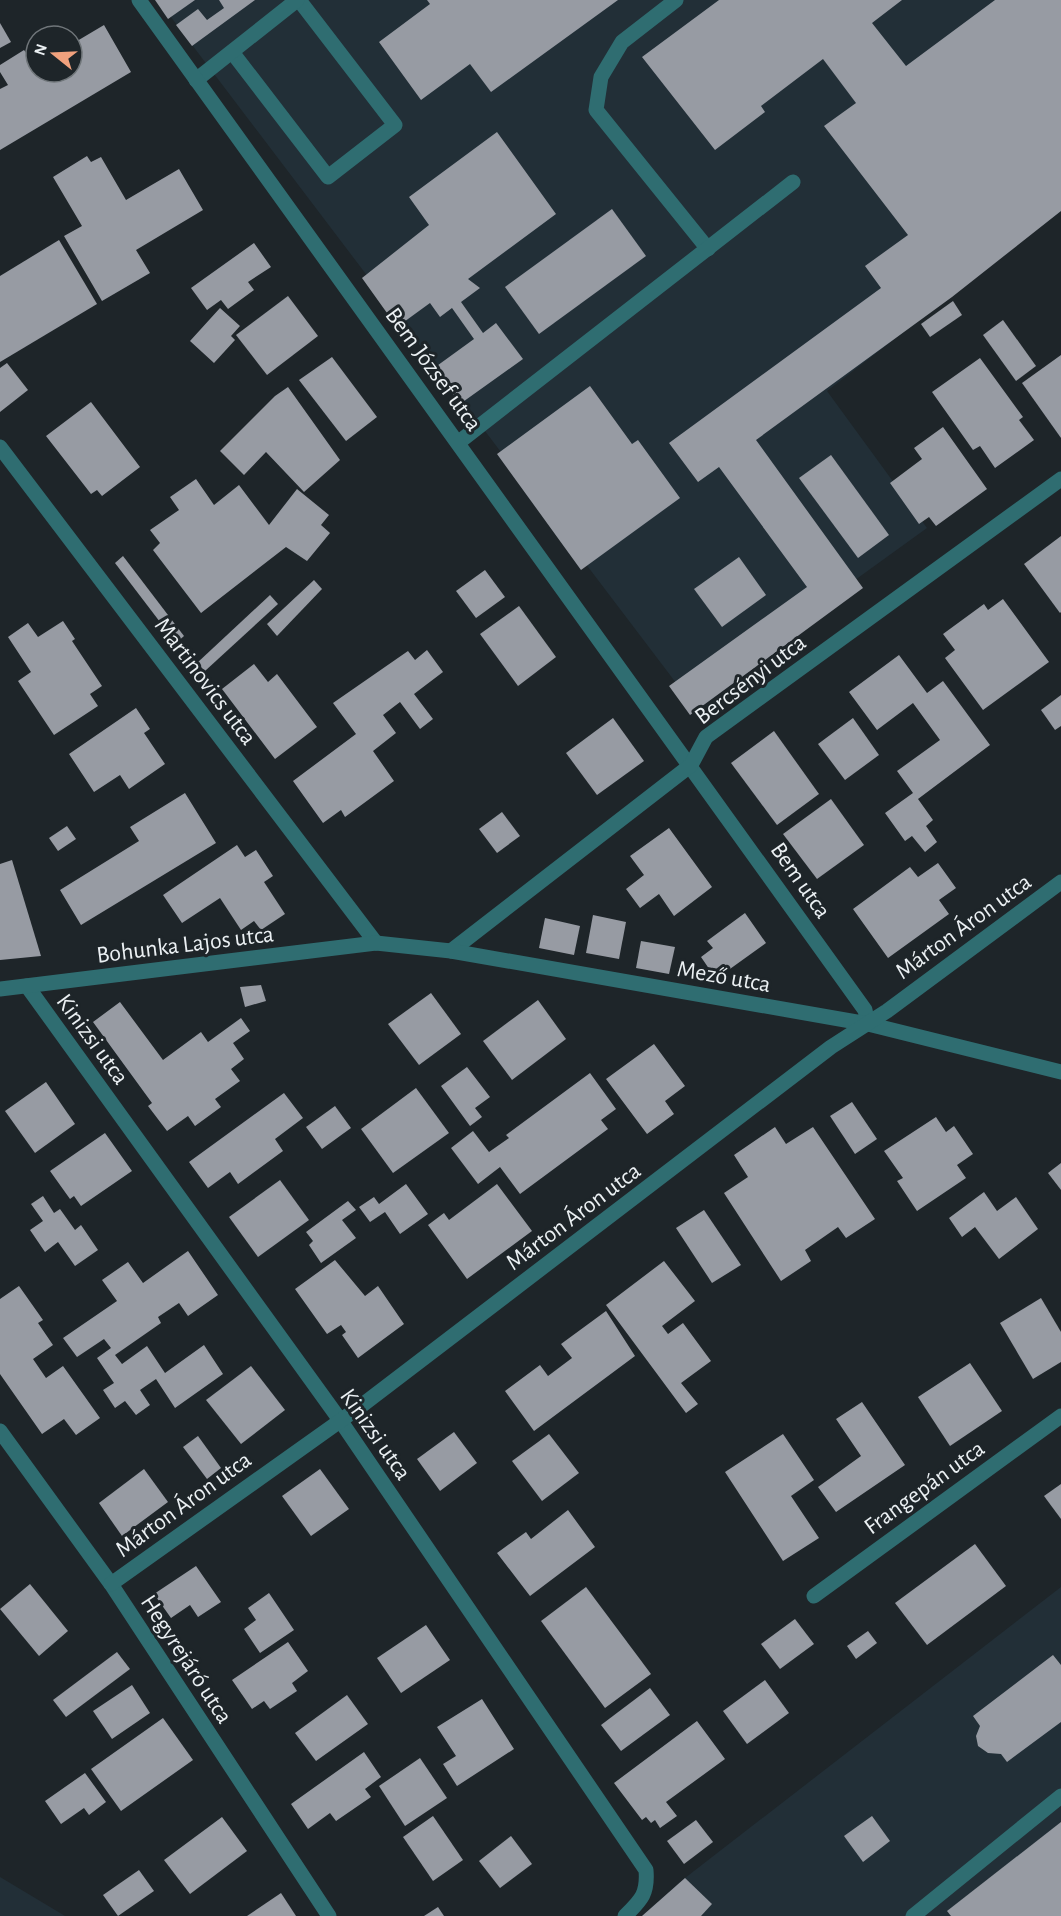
<svg xmlns="http://www.w3.org/2000/svg" width="1061" height="1916" viewBox="0 0 1061 1916" font-family="'Alegreya Sans',sans-serif">
<rect width="100%" height="100%" fill="#1e2529"/>
<g fill="#222f37">
<polygon points="158,0 1061,0 1061,211 827,391 927,528 689,700"/>
<polygon points="1061,1587 1061,1916 642,1916 685,1878"/>
<polygon points="0,1877 65,1916 0,1916"/>
</g>
<g fill="#979ba3">
<polygon points="155,0 195,0 168,19"/>
<polygon points="219,0 255,0 192,46 176,25 198,9 207,20 224,8"/>
<polygon points="427,0 618,0 491,92 470,64 421,100 379,42 430,4"/>
<polygon points="719,0 902,0 872,23 906,66 995,0 1061,0 1061,211 952,297 756,440 863,588 690,715 669,686 807,587 719,467 698,482 669,443 881,288 865,266 908,235 824,126 856,103 823,59 761,106 765,112 715,150 642,57"/>
<polygon points="0,23 11,42 0,48"/>
<polygon points="104,25 131,72 0,150 0,89 8,85 0,72 0,65 24,50 36,66 36,72 72,72 72,44"/>
<polygon points="497,132 556,214 468,279 480,288 461,302 483,333 496,323 523,359 460,404 434,368 474,339 452,308 440,317 430,303 397,327 362,278 429,225 409,197"/>
<polygon points="87,156 91,162 101,157 126,200 179,169 203,210 136,250 150,273 102,301 64,236 82,226 53,177"/>
<polygon points="612,209 646,256 539,334 505,287"/>
<polygon points="59,240 97,304 0,362 0,276"/>
<polygon points="254,243 271,267 248,282 254,290 228,309 221,300 207,310 191,288"/>
<polygon points="288,296 318,336 267,375 236,335"/>
<polygon points="953,301 962,315 930,337 921,324"/>
<polygon points="220,308 240,326 231,336 235,340 214,363 190,341"/>
<polygon points="1003,320 1036,366 1016,381 983,335"/>
<polygon points="1061,355 1061,438 1022,383"/>
<polygon points="332,357 377,417 346,441 299,380"/>
<polygon points="980,358 1023,417 1019,420 1034,440 995,468 980,446 973,450 932,392"/>
<polygon points="7,363 28,390 0,412 0,368"/>
<polygon points="590,386 632,444 638,440 680,498 581,570 497,454"/>
<polygon points="288,387 340,460 304,492 266,452 244,475 220,451 275,396"/>
<polygon points="91,402 140,467 102,496 97,490 91,494 46,436"/>
<polygon points="943,427 987,489 936,526 929,517 919,524 890,483 922,459 914,448"/>
<polygon points="831,455 889,535 858,558 799,478"/>
<polygon points="196,479 214,505 239,485 269,525 297,489 329,515 321,525 330,533 307,561 286,547 201,613 153,550 160,543 150,530 179,510 170,497"/>
<polygon points="1061,536 1061,612 1060,613 1024,564"/>
<polygon points="123,556 184,636 176,643 115,563"/>
<polygon points="739,557 766,595 722,627 694,589"/>
<polygon points="485,570 505,597 476,618 456,591"/>
<polygon points="314,580 322,589 277,636 267,624"/>
<polygon points="270,595 278,604 205,671 197,663"/>
<polygon points="1003,599 1049,662 983,710 945,658 955,650 943,634 984,604 988,610"/>
<polygon points="519,606 556,657 518,686 480,634"/>
<polygon points="63,621 75,639 72,641 102,686 90,694 98,706 54,735 18,681 31,672 8,637 28,623 38,637"/>
<polygon points="427,650 443,672 414,694 433,719 420,729 400,702 383,715 396,733 373,751 394,781 345,817 341,810 323,823 293,781 356,734 333,703 408,651 415,660"/>
<polygon points="899,655 927,693 943,681 990,745 918,799 933,820 926,826 937,842 925,852 912,836 905,841 885,813 913,793 897,771 940,740 913,703 877,730 849,692"/>
<polygon points="254,664 268,682 277,674 317,727 275,759 222,689"/>
<polygon points="1061,695 1061,726 1055,730 1041,710"/>
<polygon points="136,708 150,729 144,733 165,764 129,789 120,775 94,792 69,754"/>
<polygon points="613,718 644,761 597,795 566,753"/>
<polygon points="853,718 879,755 845,780 818,744"/>
<polygon points="774,731 819,794 777,825 731,763"/>
<polygon points="185,793 216,843 81,925 60,890 139,841 130,827"/>
<polygon points="831,799 864,845 817,879 783,834"/>
<polygon points="502,812 520,836 497,853 479,829"/>
<polygon points="67,826 76,839 58,851 49,838"/>
<polygon points="669,828 712,887 674,916 659,894 640,908 626,889 644,875 630,856"/>
<polygon points="237,845 245,857 256,850 273,876 264,882 285,914 261,930 254,921 241,930 220,898 182,923 163,895"/>
<polygon points="12,860 41,956 0,960 0,864"/>
<polygon points="938,863 956,888 939,900 949,914 888,958 853,909 910,867 918,877"/>
<polygon points="745,913 766,943 716,979 701,957 713,948 707,941"/>
<polygon points="593,915 626,922 619,959 586,953"/>
<polygon points="545,918 580,926 574,955 539,948"/>
<polygon points="641,941 675,947 669,974 636,968"/>
<polygon points="261,985 266,1001 245,1007 240,987"/>
<polygon points="431,993 461,1034 419,1065 388,1024"/>
<polygon points="538,1000 566,1039 512,1080 483,1041"/>
<polygon points="120,1002 163,1060 201,1032 208,1042 241,1018 250,1031 233,1043 244,1059 231,1069 240,1081 215,1099 221,1107 195,1126 188,1116 167,1131 148,1106 152,1103 93,1022"/>
<polygon points="654,1044 685,1086 665,1101 674,1114 647,1134 606,1079"/>
<polygon points="467,1067 490,1097 475,1108 482,1117 470,1126 441,1086"/>
<polygon points="590,1073 616,1109 601,1120 608,1129 520,1194 500,1167 478,1184 451,1148 473,1131 489,1152 509,1138 506,1135"/>
<polygon points="46,1082 75,1124 35,1153 5,1111"/>
<polygon points="416,1088 449,1133 393,1173 361,1129"/>
<polygon points="284,1093 303,1118 275,1139 283,1151 238,1184 230,1172 208,1188 189,1162"/>
<polygon points="852,1102 877,1139 855,1154 830,1116"/>
<polygon points="335,1106 351,1128 322,1149 306,1127"/>
<polygon points="936,1117 946,1132 954,1126 973,1154 957,1165 966,1178 917,1211 897,1181 903,1178 884,1151"/>
<polygon points="775,1127 786,1144 813,1127 875,1219 846,1238 838,1227 805,1250 811,1261 781,1281 724,1193 748,1177 734,1155"/>
<polygon points="105,1133 132,1171 81,1206 74,1196 70,1199 50,1171"/>
<polygon points="1061,1163 1061,1190 1048,1173"/>
<polygon points="280,1180 309,1220 258,1257 229,1217"/>
<polygon points="406,1184 428,1214 400,1234 385,1212 370,1222 359,1207 374,1197 379,1204"/>
<polygon points="497,1184 532,1231 467,1279 428,1225 444,1213 449,1220"/>
<polygon points="984,1192 997,1211 1016,1197 1038,1229 999,1259 975,1227 962,1237 949,1218"/>
<polygon points="43,1196 54,1213 60,1209 75,1230 81,1225 98,1250 75,1266 58,1242 45,1252 30,1230 43,1221 31,1204"/>
<polygon points="348,1201 356,1210 342,1220 356,1238 321,1263 309,1245 313,1241 306,1232"/>
<polygon points="704,1210 741,1265 712,1283 676,1228"/>
<polygon points="188,1251 218,1295 188,1316 179,1303 158,1317 161,1323 115,1355 122,1364 147,1346 165,1373 204,1345 223,1374 175,1408 156,1379 140,1390 150,1405 136,1415 125,1401 115,1408 103,1390 114,1383 97,1358 111,1348 104,1339 77,1357 63,1338 117,1301 102,1280 128,1262 143,1283"/>
<polygon points="335,1260 365,1296 378,1286 404,1324 358,1358 342,1335 346,1332 341,1325 327,1334 295,1289"/>
<polygon points="664,1261 695,1301 662,1326 668,1334 683,1323 711,1361 681,1383 698,1404 686,1413 606,1305"/>
<polygon points="19,1286 43,1320 38,1323 53,1345 33,1359 46,1378 63,1366 100,1418 76,1435 64,1419 42,1434 0,1374 0,1299"/>
<polygon points="1041,1298 1061,1332 1061,1362 1033,1379 1000,1323"/>
<polygon points="606,1311 635,1356 534,1431 505,1391 540,1365 548,1376 572,1358 561,1344"/>
<polygon points="970,1363 1002,1411 950,1446 918,1397"/>
<polygon points="251,1366 285,1410 241,1444 206,1400"/>
<polygon points="862,1402 905,1465 836,1512 818,1487 861,1456 836,1419"/>
<polygon points="454,1432 477,1463 440,1491 417,1459"/>
<polygon points="549,1434 579,1473 542,1501 512,1461"/>
<polygon points="783,1434 814,1480 791,1496 819,1538 783,1561 725,1472"/>
<polygon points="198,1436 221,1468 207,1479 183,1447"/>
<polygon points="144,1469 168,1502 122,1536 99,1503"/>
<polygon points="320,1469 349,1509 311,1536 282,1496"/>
<polygon points="1061,1484 1061,1519 1044,1496"/>
<polygon points="568,1510 595,1547 530,1596 497,1553 526,1532 531,1539"/>
<polygon points="975,1544 1006,1586 927,1645 895,1603"/>
<polygon points="196,1566 221,1602 198,1617 190,1605 171,1618 154,1594"/>
<polygon points="30,1584 68,1631 39,1656 0,1609"/>
<polygon points="586,1587 651,1674 605,1708 541,1621"/>
<polygon points="269,1593 294,1630 260,1653 244,1629 256,1620 248,1608"/>
<polygon points="795,1619 814,1644 780,1669 761,1644"/>
<polygon points="426,1625 450,1660 401,1693 377,1658"/>
<polygon points="868,1631 877,1643 856,1659 847,1646"/>
<polygon points="288,1642 308,1671 292,1683 297,1691 270,1709 264,1701 252,1709 232,1680"/>
<polygon points="117,1652 130,1669 66,1717 53,1700"/>
<polygon points="1053,1655 1061,1665 1061,1722 1007,1762 1001,1754 988,1753 978,1746 976,1736 980,1726 973,1716"/>
<polygon points="765,1680 789,1713 747,1744 723,1711"/>
<polygon points="132,1685 150,1713 112,1739 93,1711"/>
<polygon points="650,1688 670,1715 621,1751 601,1725"/>
<polygon points="347,1695 368,1724 316,1761 295,1733"/>
<polygon points="482,1699 514,1749 457,1786 443,1764 456,1756 437,1727"/>
<polygon points="163,1718 193,1760 121,1811 91,1769"/>
<polygon points="697,1721 725,1759 666,1802 677,1816 660,1828 655,1820 651,1823 646,1817 642,1820 614,1783"/>
<polygon points="364,1752 381,1777 365,1789 371,1797 336,1821 330,1813 308,1829 291,1804"/>
<polygon points="420,1758 447,1798 405,1826 379,1786"/>
<polygon points="85,1773 106,1802 89,1815 84,1808 61,1824 45,1801"/>
<polygon points="433,1816 463,1860 433,1881 403,1837"/>
<polygon points="872,1816 890,1841 863,1862 844,1836"/>
<polygon points="222,1817 247,1851 190,1894 164,1860"/>
<polygon points="696,1820 713,1842 684,1864 667,1841"/>
<polygon points="1061,1822 1061,1916 951,1916 947,1911"/>
<polygon points="511,1836 532,1864 500,1888 479,1861"/>
<polygon points="139,1870 154,1891 118,1916 103,1895"/>
<polygon points="685,1878 712,1904 701,1916 642,1916"/>
<polygon points="281,1893 296,1916 247,1916"/>
<polygon points="438,1907 444,1916 424,1916"/>
</g>
<g fill="none" stroke-linecap="round" stroke-linejoin="round">
<g stroke="#2f6d71" stroke-width="15">
<polyline points="676,0 622,42 601,77 596,110 708,249"/>
<polyline points="232,52 328,177 395,125 299,0"/>
<polyline points="196,80 297,0"/>
<polyline points="459,442 793,182"/>
<polyline points="913,1916 1061,1796"/>
</g>
<g stroke="#2f6d71" stroke-width="15">
<polyline points="139,0 865,1010 868,1024"/>
<polyline points="0,447 376,943"/>
<polyline points="451,951 691,765 706,737 1061,479"/>
<path d="M 27,986 L 340,1420 L 646,1870 C 648,1894 641,1900 625,1916"/>
<polyline points="0,989 376,943 451,951 868,1024 1061,1072"/>
<polyline points="0,1431 111,1584 329,1916"/>
<polyline points="111,1584 361,1406 831,1047 887,1011 1061,882"/>
<polyline points="814,1596 1061,1416"/>
</g>
</g>
<g text-anchor="middle" stroke-width="6" stroke-linejoin="round" paint-order="stroke">
<g font-size="24" fill="#ebf0f3" stroke="#1e2529">
<text transform="translate(434 369) rotate(54)" y="8">Bem József utca</text>
<text transform="translate(750 679) rotate(-37)" y="8">Bercsényi utca</text>
<text transform="translate(206 681) rotate(53)" y="8">Martinovics utca</text>
<text transform="translate(801 880) rotate(55)" y="8">Bem utca</text>
<text transform="translate(963 926) rotate(-36)" y="8">Márton Áron utca</text>
<text transform="translate(185 944) rotate(-7)" y="8">Bohunka Lajos utca</text>
<text transform="translate(724 976) rotate(10)" y="8">Mező utca</text>
<text transform="translate(93 1039) rotate(54)" y="8">Kinizsi utca</text>
<text transform="translate(573 1216) rotate(-37)" y="8">Márton Áron utca</text>
<text transform="translate(376 1434) rotate(55)" y="8">Kinizsi utca</text>
<text transform="translate(924 1487) rotate(-36)" y="8">Frangepán utca</text>
<text transform="translate(183 1504) rotate(-36)" y="8">Márton Áron utca</text>
<text transform="translate(187 1659) rotate(57)" y="8">Hegyrejáró utca</text>
</g>
</g>
<g transform="translate(54 54) rotate(288)"><circle r="28" fill="#1e2529" stroke="#70767a" stroke-width="1.5"/>
<path d="M0-4.5L10 22L0 15L-10 22Z" fill="#f1a17d"/>
<text y="-9" font-size="16" font-weight="bold" text-anchor="middle" fill="#ebf0f3">N</text>
</g>
</svg>
